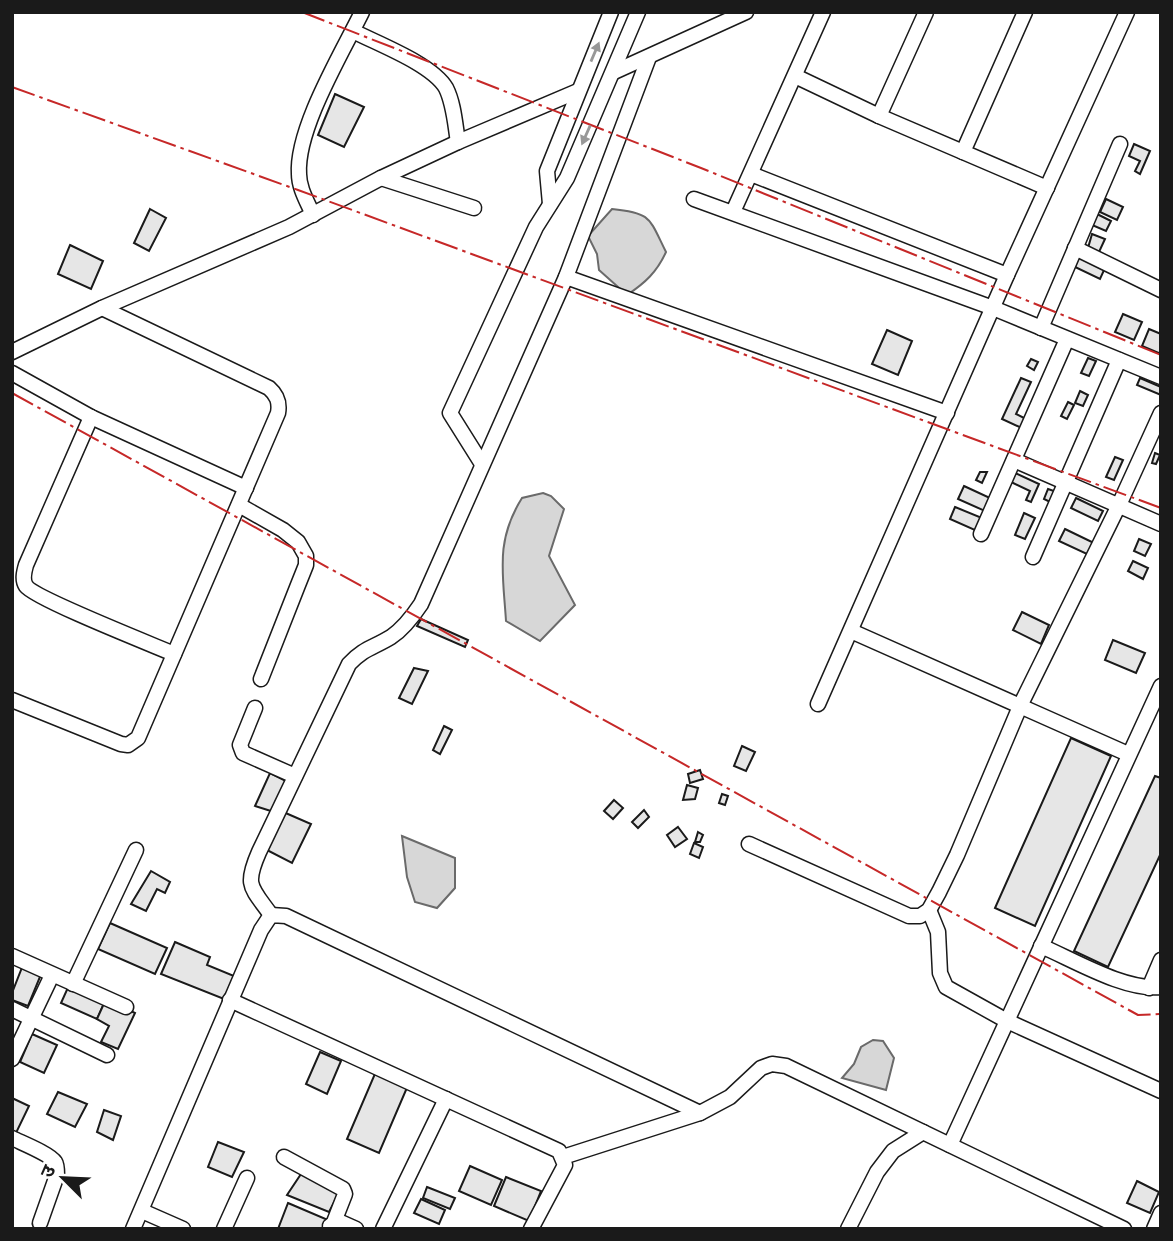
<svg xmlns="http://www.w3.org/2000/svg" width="1173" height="1241" viewBox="0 0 1173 1241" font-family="'Public Sans','Noto Sans Devanagari',sans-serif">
<rect width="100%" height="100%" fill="#fff"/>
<g fill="#d7d7d7" stroke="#6a6a6a" stroke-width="2">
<path d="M 612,209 C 652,213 649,218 666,252 C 657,272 645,283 627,295 L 599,270 L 597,254 L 588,236 Z"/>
<path d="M 543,493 L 551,496 L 564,509 L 549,556 L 575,605 L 540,641 L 506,621 C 503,573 495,541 522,498 Z"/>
<polygon points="402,836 455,858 455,888 437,908 415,902 407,877"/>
<polygon points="873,1040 883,1041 894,1058 886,1090 842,1078 854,1064 861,1047"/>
</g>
<g fill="#e6e6e6" stroke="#1a1a1a" stroke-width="2">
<polygon points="335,94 364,107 344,147 318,135"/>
<polygon points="1134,144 1150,151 1140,174 1135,171 1140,161 1129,156"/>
<polygon points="1106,199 1123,207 1117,220 1100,212"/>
<polygon points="150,209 166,218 149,251 134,243"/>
<polygon points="1097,214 1111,221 1106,231 1092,225"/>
<polygon points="1092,234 1105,239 1099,252 1088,248"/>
<polygon points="70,245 103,261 91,289 58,274"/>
<polygon points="1079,256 1105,268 1100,279 1075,267"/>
<polygon points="1123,314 1142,322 1134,340 1115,332"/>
<polygon points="1149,329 1161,334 1161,354 1142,346"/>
<polygon points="887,330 912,341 898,375 872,364"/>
<polygon points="1088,358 1096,361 1089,376 1081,373"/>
<polygon points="1031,359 1038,362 1034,370 1027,366"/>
<polygon points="1021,378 1031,382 1016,414 1030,421 1026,430 1002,419"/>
<polygon points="1140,378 1161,387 1161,395 1137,385"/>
<polygon points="1080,391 1088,395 1083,406 1075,403"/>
<polygon points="1068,402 1074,405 1067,419 1061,416"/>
<polygon points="1155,453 1160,455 1156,464 1152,463"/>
<polygon points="1115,457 1123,460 1114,480 1106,477"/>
<polygon points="980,472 987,472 982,483 976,480"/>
<polygon points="1015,473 1039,484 1031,502 1026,500 1030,491 1011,482"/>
<polygon points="964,486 990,498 985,511 958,499"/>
<polygon points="1048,489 1057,492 1052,503 1044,499"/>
<polygon points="1076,498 1103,511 1098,521 1071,508"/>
<polygon points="955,507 982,518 977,531 950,519"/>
<polygon points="1024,513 1035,518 1025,539 1015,535"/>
<polygon points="1065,529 1094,543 1089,555 1059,541"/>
<polygon points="1139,539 1151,544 1145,556 1134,551"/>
<polygon points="1133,561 1148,568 1143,579 1128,571"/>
<polygon points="1022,612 1049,625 1041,644 1013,630"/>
<polygon points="421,619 468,640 465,647 417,626"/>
<polygon points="1113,640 1145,653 1136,673 1105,660"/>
<polygon points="414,668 428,671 412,704 399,698"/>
<polygon points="444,726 452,730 440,754 433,750"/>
<polygon points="1071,738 1111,756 1035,926 995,908"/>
<polygon points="742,746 755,752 746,771 734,766"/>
<polygon points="700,770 703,779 690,783 688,774"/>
<polygon points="270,773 288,782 274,812 255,806"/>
<polygon points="1155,776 1161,778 1161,853 1108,967 1074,951"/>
<polygon points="687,785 698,788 695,799 683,800"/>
<polygon points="722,794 728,796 725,805 719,803"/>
<polygon points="614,800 623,808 613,819 604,811"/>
<polygon points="644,810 649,817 638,828 632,822"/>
<polygon points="281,811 311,824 292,863 263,848"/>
<polygon points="678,827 687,839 675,847 667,835"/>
<polygon points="698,832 703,835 700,842 695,842"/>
<polygon points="694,843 703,847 699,858 690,854"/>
<polygon points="151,871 170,882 165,893 157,889 146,911 131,904"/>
<polygon points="110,923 167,948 155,974 98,949"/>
<polygon points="175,942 210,957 207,965 234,976 224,999 161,974"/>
<polygon points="23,965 42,972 28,1006 12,1000 12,993"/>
<polygon points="70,983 106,999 97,1019 61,1003"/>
<polygon points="106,999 135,1013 118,1049 101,1042 109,1026 97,1019"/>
<polygon points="32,1034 57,1045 44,1073 20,1062"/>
<polygon points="320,1052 341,1061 327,1094 306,1084"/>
<polygon points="377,1069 409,1083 379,1153 347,1139"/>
<polygon points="58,1092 87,1104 75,1127 47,1114"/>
<polygon points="12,1098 29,1106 16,1133 12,1131"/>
<polygon points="104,1110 121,1116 113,1140 97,1132"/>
<polygon points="218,1142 244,1152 232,1177 208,1167"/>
<polygon points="470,1166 502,1180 491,1205 459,1191"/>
<polygon points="303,1171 341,1189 329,1212 287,1195"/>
<polygon points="506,1177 541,1191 529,1221 494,1206"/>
<polygon points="1137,1181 1159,1192 1150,1213 1127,1203"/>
<polygon points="427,1187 455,1198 450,1209 423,1198"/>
<polygon points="421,1199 445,1210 439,1224 414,1213"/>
<polygon points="288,1203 328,1220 324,1229 278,1229"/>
</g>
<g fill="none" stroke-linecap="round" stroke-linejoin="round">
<defs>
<g id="minor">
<path d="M 353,31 C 378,44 432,64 446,88 C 454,104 455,124 458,142"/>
<polyline points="614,72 746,12"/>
<polyline points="795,76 879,116 1047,188"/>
<polyline points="879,116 926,12"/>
<polyline points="963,152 1025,12"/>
<polyline points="751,174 1007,275"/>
<polyline points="381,178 474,208"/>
<polyline points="694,199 993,308 1161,377"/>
<polyline points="550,204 547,171 611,12"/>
<polyline points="733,212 823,12"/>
<path d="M 313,215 C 307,201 299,188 299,174 C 296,129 342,53 362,12"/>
<polyline points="1075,248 1161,290"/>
<polyline points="566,277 947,413"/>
<polyline points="1041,328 1120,144"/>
<polyline points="12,352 102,308 289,227 381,178 458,142 578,91"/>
<polyline points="12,373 91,417 246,488"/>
<path d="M 91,417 L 26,565 C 24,572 22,580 26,586 C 34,598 153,645 174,654"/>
<polyline points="1014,460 1161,524"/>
<polyline points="482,464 450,413 536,227 567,178 638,12"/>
<polyline points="239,505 283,530 298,542 306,556 306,565 298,585 261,679"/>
<polyline points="981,534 1067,339"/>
<polyline points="1033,557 1119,360"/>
<polyline points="851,631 1128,754"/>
<path d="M 12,700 L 121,744 L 128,745 L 138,738 L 278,413 C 280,402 277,395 269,388 L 102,308"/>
<polyline points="818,704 1007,275 1127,12"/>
<polyline points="255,708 240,745 243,753 295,776"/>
<polyline points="749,844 909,916 920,916 929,910 939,892 957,855 1021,704 1119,505 1161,413"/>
<polyline points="929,910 938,932 940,973 946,987 1007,1021 1161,1091"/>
<path d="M 271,915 C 251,887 244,886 259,852 L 349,664 C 364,648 373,648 391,637 C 403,629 413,616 421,604 L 566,277 L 649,57"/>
<path d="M 1041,946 C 1074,960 1125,991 1161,987"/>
<polyline points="12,956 126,1007"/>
<polyline points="73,984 136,850"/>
<polyline points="1149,988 1161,960"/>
<polyline points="230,1000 559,1151 565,1165 531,1229"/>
<polyline points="12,1009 107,1055"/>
<polyline points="12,1059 52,975"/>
<path d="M 12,1138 C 22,1143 50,1154 55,1162 C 57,1165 57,1172 57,1175 L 40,1223"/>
<polyline points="950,1145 1161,686"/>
<polyline points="284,1157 343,1189 345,1194 334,1222"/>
<polyline points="563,1157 700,1113 730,1097 761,1068 772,1064 786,1066 1124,1229"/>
<polyline points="142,1211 183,1229"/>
<polyline points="330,1226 338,1221 356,1229"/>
<polyline points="133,1229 261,930 271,915 286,916 700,1113"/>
<polyline points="224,1229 247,1178"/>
<polyline points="383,1229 446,1099"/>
<polyline points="848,1229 877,1172 893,1151 923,1132"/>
<polyline points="1154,1229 1161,1213"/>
</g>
</defs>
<use href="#minor" stroke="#1a1a1a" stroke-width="17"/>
<use href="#minor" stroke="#fff" stroke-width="14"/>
<g stroke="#c62828" stroke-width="2" stroke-dasharray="24 5 3.5 5" stroke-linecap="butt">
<polyline points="302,12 701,168 1161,355"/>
<polyline points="12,87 298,190 1161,508"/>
<polyline points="12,393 1138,1015 1161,1014"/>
</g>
</g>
<defs><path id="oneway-solid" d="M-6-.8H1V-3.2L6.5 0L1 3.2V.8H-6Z" transform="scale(1.75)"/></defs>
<g fill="#989898">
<use href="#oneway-solid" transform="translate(595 52) rotate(-67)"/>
<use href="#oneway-solid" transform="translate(586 135) rotate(114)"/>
</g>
<rect width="1173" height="1241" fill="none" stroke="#1a1a1a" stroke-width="28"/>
<g transform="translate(63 1178) rotate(294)" stroke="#ffffff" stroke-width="5" paint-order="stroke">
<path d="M0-5L12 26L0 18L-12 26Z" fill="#1a1a1a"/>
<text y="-10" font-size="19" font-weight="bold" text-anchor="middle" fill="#1a1a1a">उ</text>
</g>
</svg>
